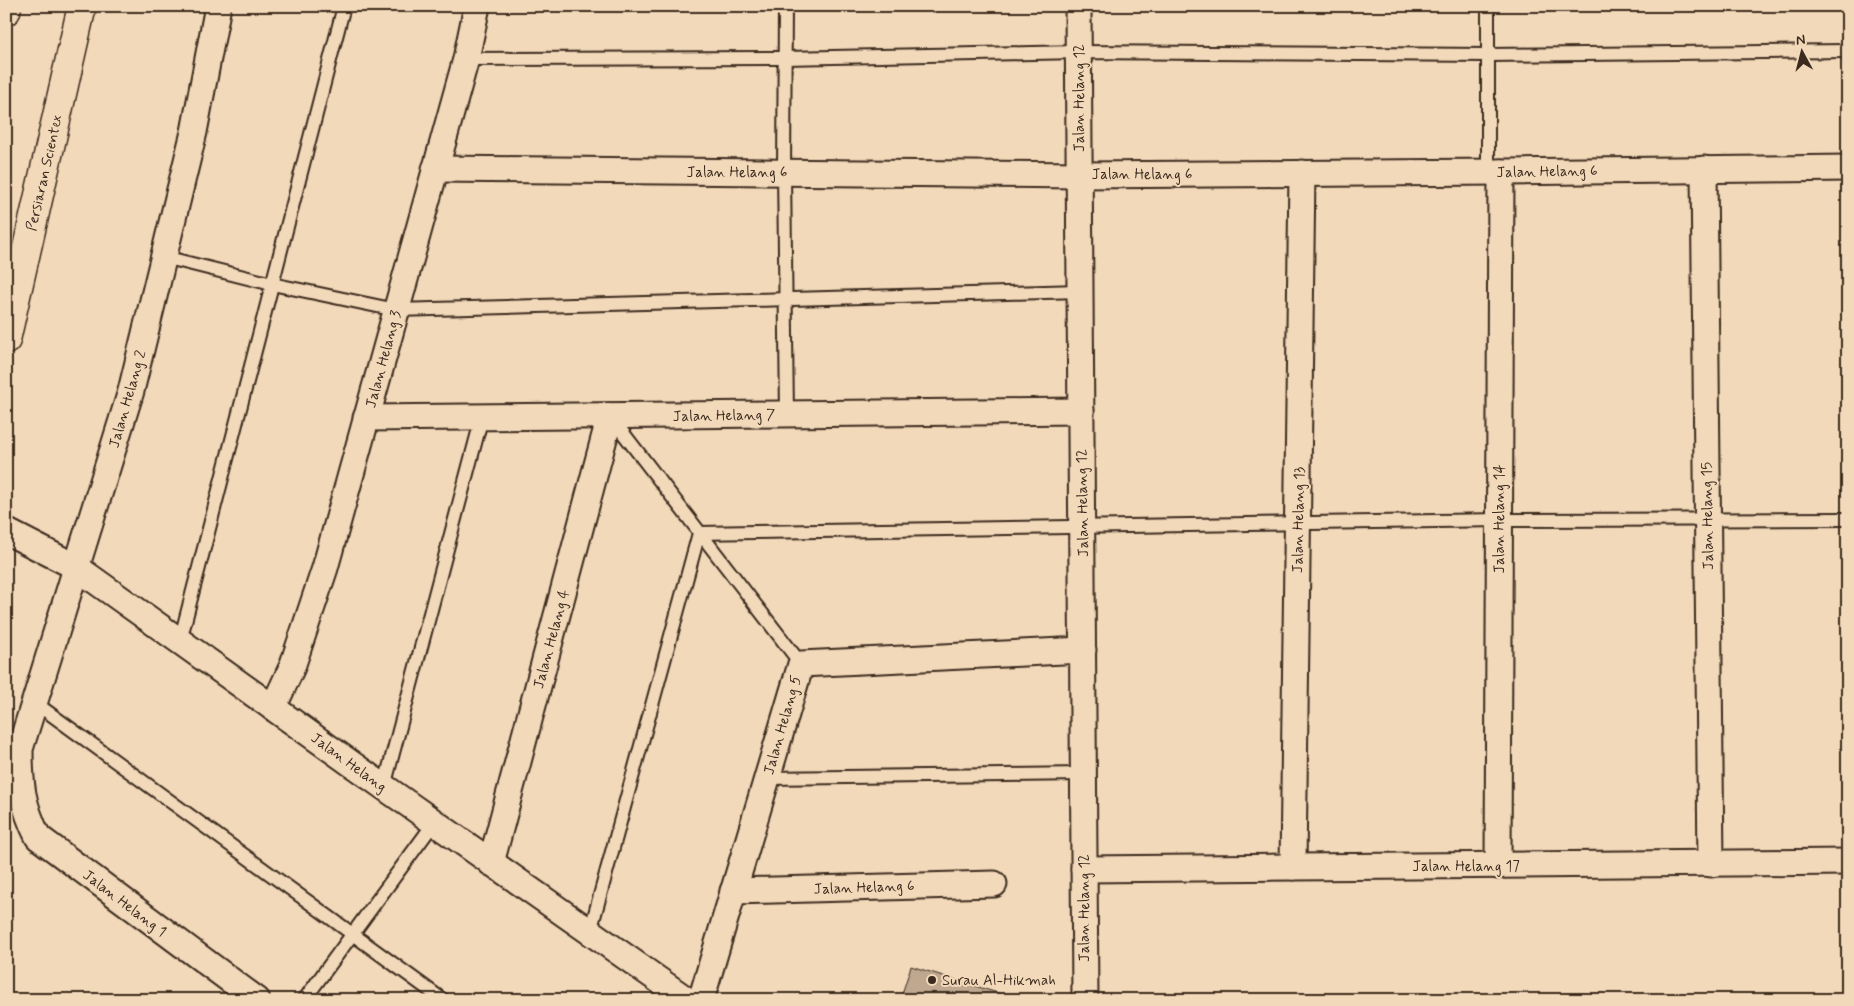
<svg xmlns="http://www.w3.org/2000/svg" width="1854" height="1006" viewBox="0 0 1854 1006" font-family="Mynerve,sans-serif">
<rect width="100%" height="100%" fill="#f2d9ba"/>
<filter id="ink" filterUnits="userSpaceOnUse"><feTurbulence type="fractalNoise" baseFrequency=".02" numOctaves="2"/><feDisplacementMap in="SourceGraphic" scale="10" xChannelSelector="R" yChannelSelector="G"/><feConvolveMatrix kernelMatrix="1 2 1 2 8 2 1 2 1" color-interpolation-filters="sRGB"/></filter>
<g filter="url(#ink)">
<polygon fill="#bfa88f" stroke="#3b2a1e" points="911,966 1004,995 1003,1000 900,1000"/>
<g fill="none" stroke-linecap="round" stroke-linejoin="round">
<defs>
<g id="service">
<polyline points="785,6 784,172 787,414"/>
<polyline points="1488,6 1488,172"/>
<polyline points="466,59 785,58 1079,52 1488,55 1848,51"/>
<polyline points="164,257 272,284 396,310 1080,291"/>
<polyline points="610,416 801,664"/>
<polyline points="180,641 344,6"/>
<polyline points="34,702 443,1000"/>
<polyline points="767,778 1084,774"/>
<polyline points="384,787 482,417"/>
<polyline points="590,932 699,533 1500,520 1848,519"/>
<polyline points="304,1000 434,823"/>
</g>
<g id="minor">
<path d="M 218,6 L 194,132 L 131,391 L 20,749 C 20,784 22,805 38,837 L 257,1000"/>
<polyline points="1078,6 1085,1000"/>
<polyline points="435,169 1080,175 1501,172 1848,168"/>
<polyline points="1704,169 1711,864"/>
<polyline points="366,418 1081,411"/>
<polyline points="6,531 76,567 384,787 687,1000"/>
<polyline points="273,708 292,667 325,568 466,59 477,6"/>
<polyline points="491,863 610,416"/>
<polyline points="1498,866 1501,172"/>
<polyline points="1293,867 1302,173"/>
<polyline points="1084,869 1848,862"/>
<polyline points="733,891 994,884"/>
<polyline points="701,1000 801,664 1083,650"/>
</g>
<g id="secondary">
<polyline points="6,11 7,6"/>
<polyline points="6,340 82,6"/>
</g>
</defs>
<use href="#service" stroke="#3b2a1e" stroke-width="16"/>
<use href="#minor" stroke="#3b2a1e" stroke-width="29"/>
<use href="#secondary" stroke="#3b2a1e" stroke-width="31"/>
<use href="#service" stroke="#f2d9ba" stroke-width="12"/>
<use href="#minor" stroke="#f2d9ba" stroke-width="25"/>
<use href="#secondary" stroke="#f2d9ba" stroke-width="28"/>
</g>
</g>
<circle fill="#3b2a1e" stroke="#f2d9ba" stroke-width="2" cx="932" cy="980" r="5"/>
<g text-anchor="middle" stroke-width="4" stroke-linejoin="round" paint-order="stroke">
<g font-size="15" fill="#3b2a1e" stroke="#f2d9ba">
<text transform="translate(1079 98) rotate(-90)" y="5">Jalan Helang 12</text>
<text transform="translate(1547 171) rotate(-1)" y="5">Jalan Helang 6</text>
<text x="737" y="177">Jalan Helang 6</text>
<text transform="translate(44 173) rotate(-77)" y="5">Persiaran Scientex</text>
<text x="1142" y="179">Jalan Helang 6</text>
<text transform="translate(383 359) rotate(-75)" y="5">Jalan Helang 3</text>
<text transform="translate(127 399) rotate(-74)" y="5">Jalan Helang 2</text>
<text transform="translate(724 415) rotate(-1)" y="5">Jalan Helang 7</text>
<text transform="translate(1082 503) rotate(-91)" y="5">Jalan Helang 12</text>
<text transform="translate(1707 516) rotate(-91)" y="5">Jalan Helang 15</text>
<text transform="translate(1499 519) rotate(-90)" y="5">Jalan Helang 14</text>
<text transform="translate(1298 520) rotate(-89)" y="5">Jalan Helang 13</text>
<text transform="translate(551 639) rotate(-75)" y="5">Jalan Helang 4</text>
<text transform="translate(782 725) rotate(-74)" y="5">Jalan Helang 5</text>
<text transform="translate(349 762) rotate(36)" y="5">Jalan Helang</text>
<text x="1466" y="871">Jalan Helang 17</text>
<text transform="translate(864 887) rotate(-2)" y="5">Jalan Helang 6</text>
<text transform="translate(125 903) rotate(37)" y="5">Jalan Helang 1</text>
<text transform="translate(1084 908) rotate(-90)" y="5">Jalan Helang 12</text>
</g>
<g font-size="15" fill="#3b2a1e" stroke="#f2d9ba" text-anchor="start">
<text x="942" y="985">Surau Al-Hikmah</text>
</g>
</g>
<rect width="1854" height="1006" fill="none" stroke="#f2d9ba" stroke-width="25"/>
<rect x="12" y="12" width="1829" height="981" fill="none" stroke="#3b2a1e" stroke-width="2" filter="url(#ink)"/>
<g transform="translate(1802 52) rotate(353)" stroke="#f2d9ba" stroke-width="4" paint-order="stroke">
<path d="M0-4L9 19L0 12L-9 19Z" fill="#3b2a1e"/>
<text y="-8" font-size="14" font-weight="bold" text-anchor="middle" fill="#3b2a1e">N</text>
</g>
</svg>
